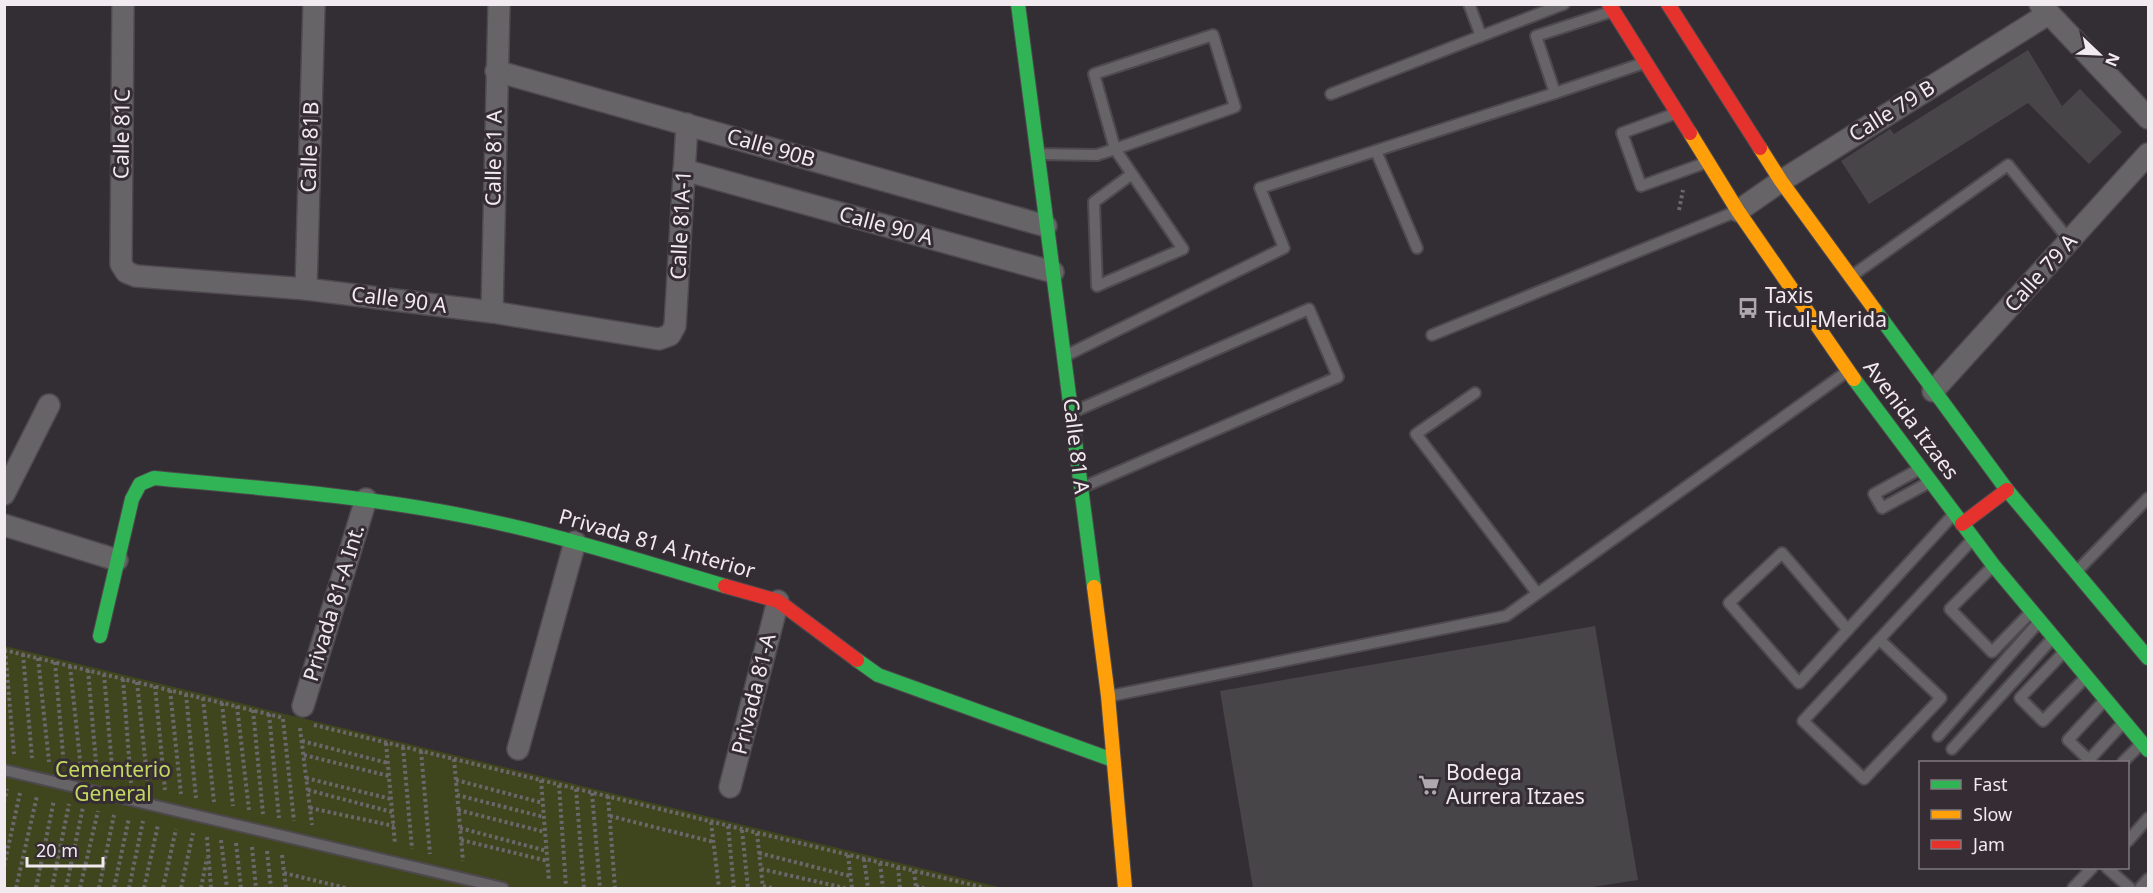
<svg xmlns="http://www.w3.org/2000/svg" width="2153" height="893" viewBox="0 0 2153 893" font-family="'Noto Sans',sans-serif">
<rect width="100%" height="100%" fill="#332e33"/>
<polygon fill="#3f451d" points="5,646 1003,888 5,888"/>
<g fill="#484549">
<polygon points="2028,50 2062,106 2080,89 2122,132 2089,164 2028,103 1869,204 1841,161 1890,129 1894,134"/>
<polygon points="1595,626 1638,880 1586,888 1253,888 1220,691"/>
</g>
<g fill="none" stroke-linecap="round" stroke-linejoin="round">
<defs>
<g id="lane">
<polyline points="1469,4 1481,36"/>
<polyline points="1610,12 1536,36 1555,93 1641,64"/>
<polyline points="1331,94 1564,4"/>
<polyline points="1674,114 1622,133 1641,186 1705,163"/>
<polyline points="1376,151 1417,248"/>
<polyline points="1037,154 1097,155 1115,149 1235,107 1213,35 1094,74 1115,149 1183,249 1097,286 1094,202 1132,174"/>
<polyline points="1853,275 2008,165 2070,241"/>
<polyline points="1432,335 1735,212"/>
<polyline points="1065,356 1284,248 1260,188 1555,93"/>
<polyline points="1475,393 1416,434 1537,593"/>
<polyline points="1073,412 1309,309 1338,377 1081,488"/>
<polyline points="1916,471 1874,494 1882,508 1928,483"/>
<polyline points="1991,568 1950,609 1992,652 2030,613"/>
<polyline points="2077,571 2148,498"/>
<polyline points="1848,630 1782,553 1729,603 1799,683 1952,516"/>
<polyline points="1880,640 1941,698 1864,779 1803,721 1971,541"/>
<polyline points="2063,653 2020,698 2043,721 2085,678"/>
<polyline points="1110,696 1506,616 1845,373"/>
<polyline points="2103,702 2068,740 2089,760 2123,723"/>
<polyline points="1938,736 2037,624"/>
<polyline points="1952,749 2051,640"/>
<polyline points="2123,762 2140,745"/>
<polyline points="4,770 503,888"/>
<polyline points="2128,841 2148,818"/>
<polyline points="2107,868 2130,888"/>
<polyline points="2073,888 2092,868"/>
<polyline points="2140,888 2148,879"/>
</g>
<g id="street">
<polyline points="123,4 121,264 126,272 136,276 306,289 492,312 659,339 670,335 675,326 687,124"/>
<polyline points="2040,4 2148,118"/>
<polyline points="496,71 1046,226"/>
<polyline points="684,170 1053,272"/>
<polyline points="1738,211 1781,181 2048,14"/>
<polyline points="306,289 314,4"/>
<polyline points="492,312 499,4"/>
<polyline points="1933,391 2148,154"/>
<polyline points="4,494 49,405"/>
<polyline points="4,525 117,560"/>
<polyline points="303,706 366,499"/>
<polyline points="518,749 575,542"/>
<polyline points="730,787 778,601"/>
</g>
<g id="fast">
<polyline points="1018,4 1094,587"/>
<polyline points="1875,310 2007,490 2148,658"/>
<polyline points="1854,379 1994,566 2148,750"/>
<path d="M 100,636 L 132,499 L 140,484 L 154,478 C 260,488 366,496 470,517 C 556,534 641,561 725,586"/>
<polyline points="857,660 878,675 1113,760"/>
</g>
<g id="slow">
<polyline points="1690,133 1738,211 1854,379"/>
<polyline points="1760,148 1781,181 1875,310"/>
<polyline points="1094,587 1108,696 1125,888"/>
</g>
<g id="jam">
<polyline points="1609,4 1690,133"/>
<polyline points="1668,4 1760,148"/>
<polyline points="1962,524 2007,490"/>
<polyline points="725,586 778,601 857,660"/>
</g>
</defs>
<use href="#lane" stroke="#4e494e" stroke-width="14"/>
<use href="#street" stroke="#4e494e" stroke-width="24"/>
<use href="#fast" stroke="#4e494e" stroke-width="16"/>
<use href="#slow" stroke="#4e494e" stroke-width="16"/>
<use href="#jam" stroke="#4e494e" stroke-width="16"/>
<g stroke="#6b676a" stroke-width="4" stroke-dasharray="3 3" stroke-linecap="butt">
<polyline points="1679,210 1683,190"/>
<polyline points="4,650 284,718"/>
<polyline points="5,650 14,754"/>
<polyline points="23,654 32,758"/>
<polyline points="38,658 49,762"/>
<polyline points="55,662 64,766"/>
<polyline points="70,666 81,769"/>
<polyline points="88,670 97,774"/>
<polyline points="104,674 113,778"/>
<polyline points="123,679 131,783"/>
<polyline points="137,682 148,786"/>
<polyline points="155,686 165,790"/>
<polyline points="170,690 181,794"/>
<polyline points="186,694 196,798"/>
<polyline points="203,698 214,802"/>
<polyline points="222,703 233,806"/>
<polyline points="237,706 249,810"/>
<polyline points="253,710 263,814"/>
<polyline points="269,714 279,818"/>
<polyline points="283,719 294,821"/>
<polyline points="314,725 985,888"/>
<polyline points="300,728 312,825"/>
<polyline points="302,741 388,763"/>
<polyline points="386,743 395,844"/>
<polyline points="403,747 412,849"/>
<polyline points="421,751 430,854"/>
<polyline points="304,755 389,776"/>
<polyline points="454,759 463,861"/>
<polyline points="306,778 391,799"/>
<polyline points="456,780 543,803"/>
<polyline points="541,780 549,881"/>
<polyline points="559,785 566,886"/>
<polyline points="576,789 584,888"/>
<polyline points="308,790 392,812"/>
<polyline points="592,793 600,888"/>
<polyline points="457,795 544,817"/>
<polyline points="608,796 615,888"/>
<polyline points="4,802 7,789"/>
<polyline points="310,808 394,826"/>
<polyline points="458,810 545,832"/>
<polyline points="610,816 714,842"/>
<polyline points="711,822 719,888"/>
<polyline points="728,826 734,888"/>
<polyline points="460,828 547,851"/>
<polyline points="742,830 748,888"/>
<polyline points="757,833 763,888"/>
<polyline points="207,837 211,888"/>
<polyline points="221,840 227,888"/>
<polyline points="461,840 548,861"/>
<polyline points="236,843 241,888"/>
<polyline points="252,847 256,888"/>
<polyline points="267,851 271,888"/>
<polyline points="759,853 850,876"/>
<polyline points="282,855 286,888"/>
<polyline points="848,855 852,888"/>
<polyline points="864,859 868,888"/>
<polyline points="880,863 883,888"/>
<polyline points="4,866 20,793"/>
<polyline points="898,867 900,888"/>
<polyline points="761,869 845,888"/>
<polyline points="914,871 916,888"/>
<polyline points="284,873 346,888"/>
<polyline points="763,886 773,888"/>
<polyline points="916,886 924,888"/>
<polyline points="16,888 37,796"/>
<polyline points="36,888 54,800"/>
<polyline points="52,888 69,804"/>
<polyline points="66,888 83,807"/>
<polyline points="80,888 98,811"/>
<polyline points="99,888 114,815"/>
<polyline points="114,888 129,818"/>
<polyline points="129,888 143,821"/>
<polyline points="144,888 158,825"/>
<polyline points="163,888 176,829"/>
<polyline points="181,888 193,833"/>
<polyline points="201,888 207,858"/>
</g>
<use href="#lane" stroke="#676467" stroke-width="10"/>
<use href="#street" stroke="#676467" stroke-width="21"/>
<use href="#fast" stroke="#30b455" stroke-width="14"/>
<use href="#slow" stroke="#ff9f0a" stroke-width="14"/>
<use href="#jam" stroke="#e5322d" stroke-width="14"/>
</g>
<defs>
<symbol id="bus-bare" viewBox="-9 -9 18 18"><path d="M-5-6H5V4H4V6H2V4H-2V6H-4V4H-5ZM-3.5-4V0h7V-4ZM-3.5 1.2v1.5H-2V1.2ZM2 1.2v1.5H3.5V1.2Z" fill="#aea9ae" stroke="#352c34" stroke-width="2.5" paint-order="stroke"/></symbol>
<symbol id="supermarket-bare" viewBox="-9 -9 18 18"><path d="M-6-5.5h2.5l.6 2H6L4.5 2H-2.5L-4.4-4H-6ZM-1.5 3.2a1.3 1.3 0 1 0 .1 0ZM3 3.2a1.3 1.3 0 1 0 .1 0Z" fill="#aea9ae" stroke="#352c34" stroke-width="2.5" paint-order="stroke"/></symbol>
</defs>
<g fill-rule="evenodd">
<use href="#bus-bare" x="1733" y="293" width="30" height="30"/>
<use href="#supermarket-bare" x="1414" y="770" width="30" height="30"/>
</g>
<g text-anchor="middle" stroke-width="6" stroke-linejoin="round" paint-order="stroke">
<g font-size="21" fill="#f1ebf0" stroke="#352c34">
<text transform="translate(1892 111) rotate(-32)" y="7">Calle 79 B</text>
<text transform="translate(122 134) rotate(-89)" y="7">Calle 81C</text>
<text transform="translate(310 147) rotate(-88)" y="7">Calle 81B</text>
<text transform="translate(771 148) rotate(16)" y="7">Calle 90B</text>
<text transform="translate(494 158) rotate(-89)" y="7">Calle 81 A</text>
<text transform="translate(681 225) rotate(-87)" y="7">Calle 81A-1</text>
<text transform="translate(886 226) rotate(15)" y="7">Calle 90 A</text>
<text transform="translate(2041 273) rotate(-48)" y="7">Calle 79 A</text>
<text transform="translate(399 300) rotate(7)" y="7">Calle 90 A</text>
<text transform="translate(1911 420) rotate(53)" y="7">Avenida Itzaes</text>
<text transform="translate(1076 446) rotate(83)" y="7">Calle 81 A</text>
<text transform="translate(657 544) rotate(16)" y="7">Privada 81 A Interior</text>
<text transform="translate(334 603) rotate(-73)" y="7">Privada 81-A Int.</text>
<text transform="translate(754 694) rotate(-76)" y="7">Privada 81-A</text>
</g>
<g font-size="21" fill="#f1ebf0" stroke="#352c34" text-anchor="start">
<text x="1765" y="303">Taxis<tspan x="1765" dy="24">Ticul-Merida</tspan></text>
<text x="1446" y="780">Bodega<tspan x="1446" dy="24">Aurrera Itzaes</tspan></text>
</g>
<g font-size="21" fill="#c2d660" stroke="#352c34">
<text x="113" y="777">Cementerio<tspan x="113" dy="24">General</tspan></text>
</g>
</g>
<rect width="2153" height="893" fill="none" stroke="#f1ebf0" stroke-width="12"/>
<rect x="1919" y="761" width="210" height="108" fill="#352c34" stroke="#80787f" stroke-width="1.5"/>
<rect x="1931" y="780" width="30" height="9" fill="#30b455" stroke="#80787f" stroke-width="1.5"/>
<text x="1973" y="791" font-size="18" fill="#f1ebf0">Fast</text>
<rect x="1931" y="810" width="30" height="9" fill="#ff9f0a" stroke="#80787f" stroke-width="1.5"/>
<text x="1973" y="821" font-size="18" fill="#f1ebf0">Slow</text>
<rect x="1931" y="840" width="30" height="9" fill="#e5322d" stroke="#80787f" stroke-width="1.5"/>
<text x="1973" y="851" font-size="18" fill="#f1ebf0">Jam</text>
<g transform="translate(2099 54) rotate(113)" stroke="#352c34" stroke-width="4.5" paint-order="stroke">
<path d="M0-4.5L10 22L0 15L-10 22Z" fill="#f1ebf0"/>
<text y="-9" font-size="16" font-weight="bold" text-anchor="middle" fill="#f1ebf0">N</text>
</g>
<path d="M27 857v9h76v-9" fill="none" stroke="#f1ebf0" stroke-width="3"/>
<text x="36" y="857" font-size="18" fill="#f1ebf0" stroke="#352c34" stroke-width="4.5" paint-order="stroke">20 m</text>
</svg>
